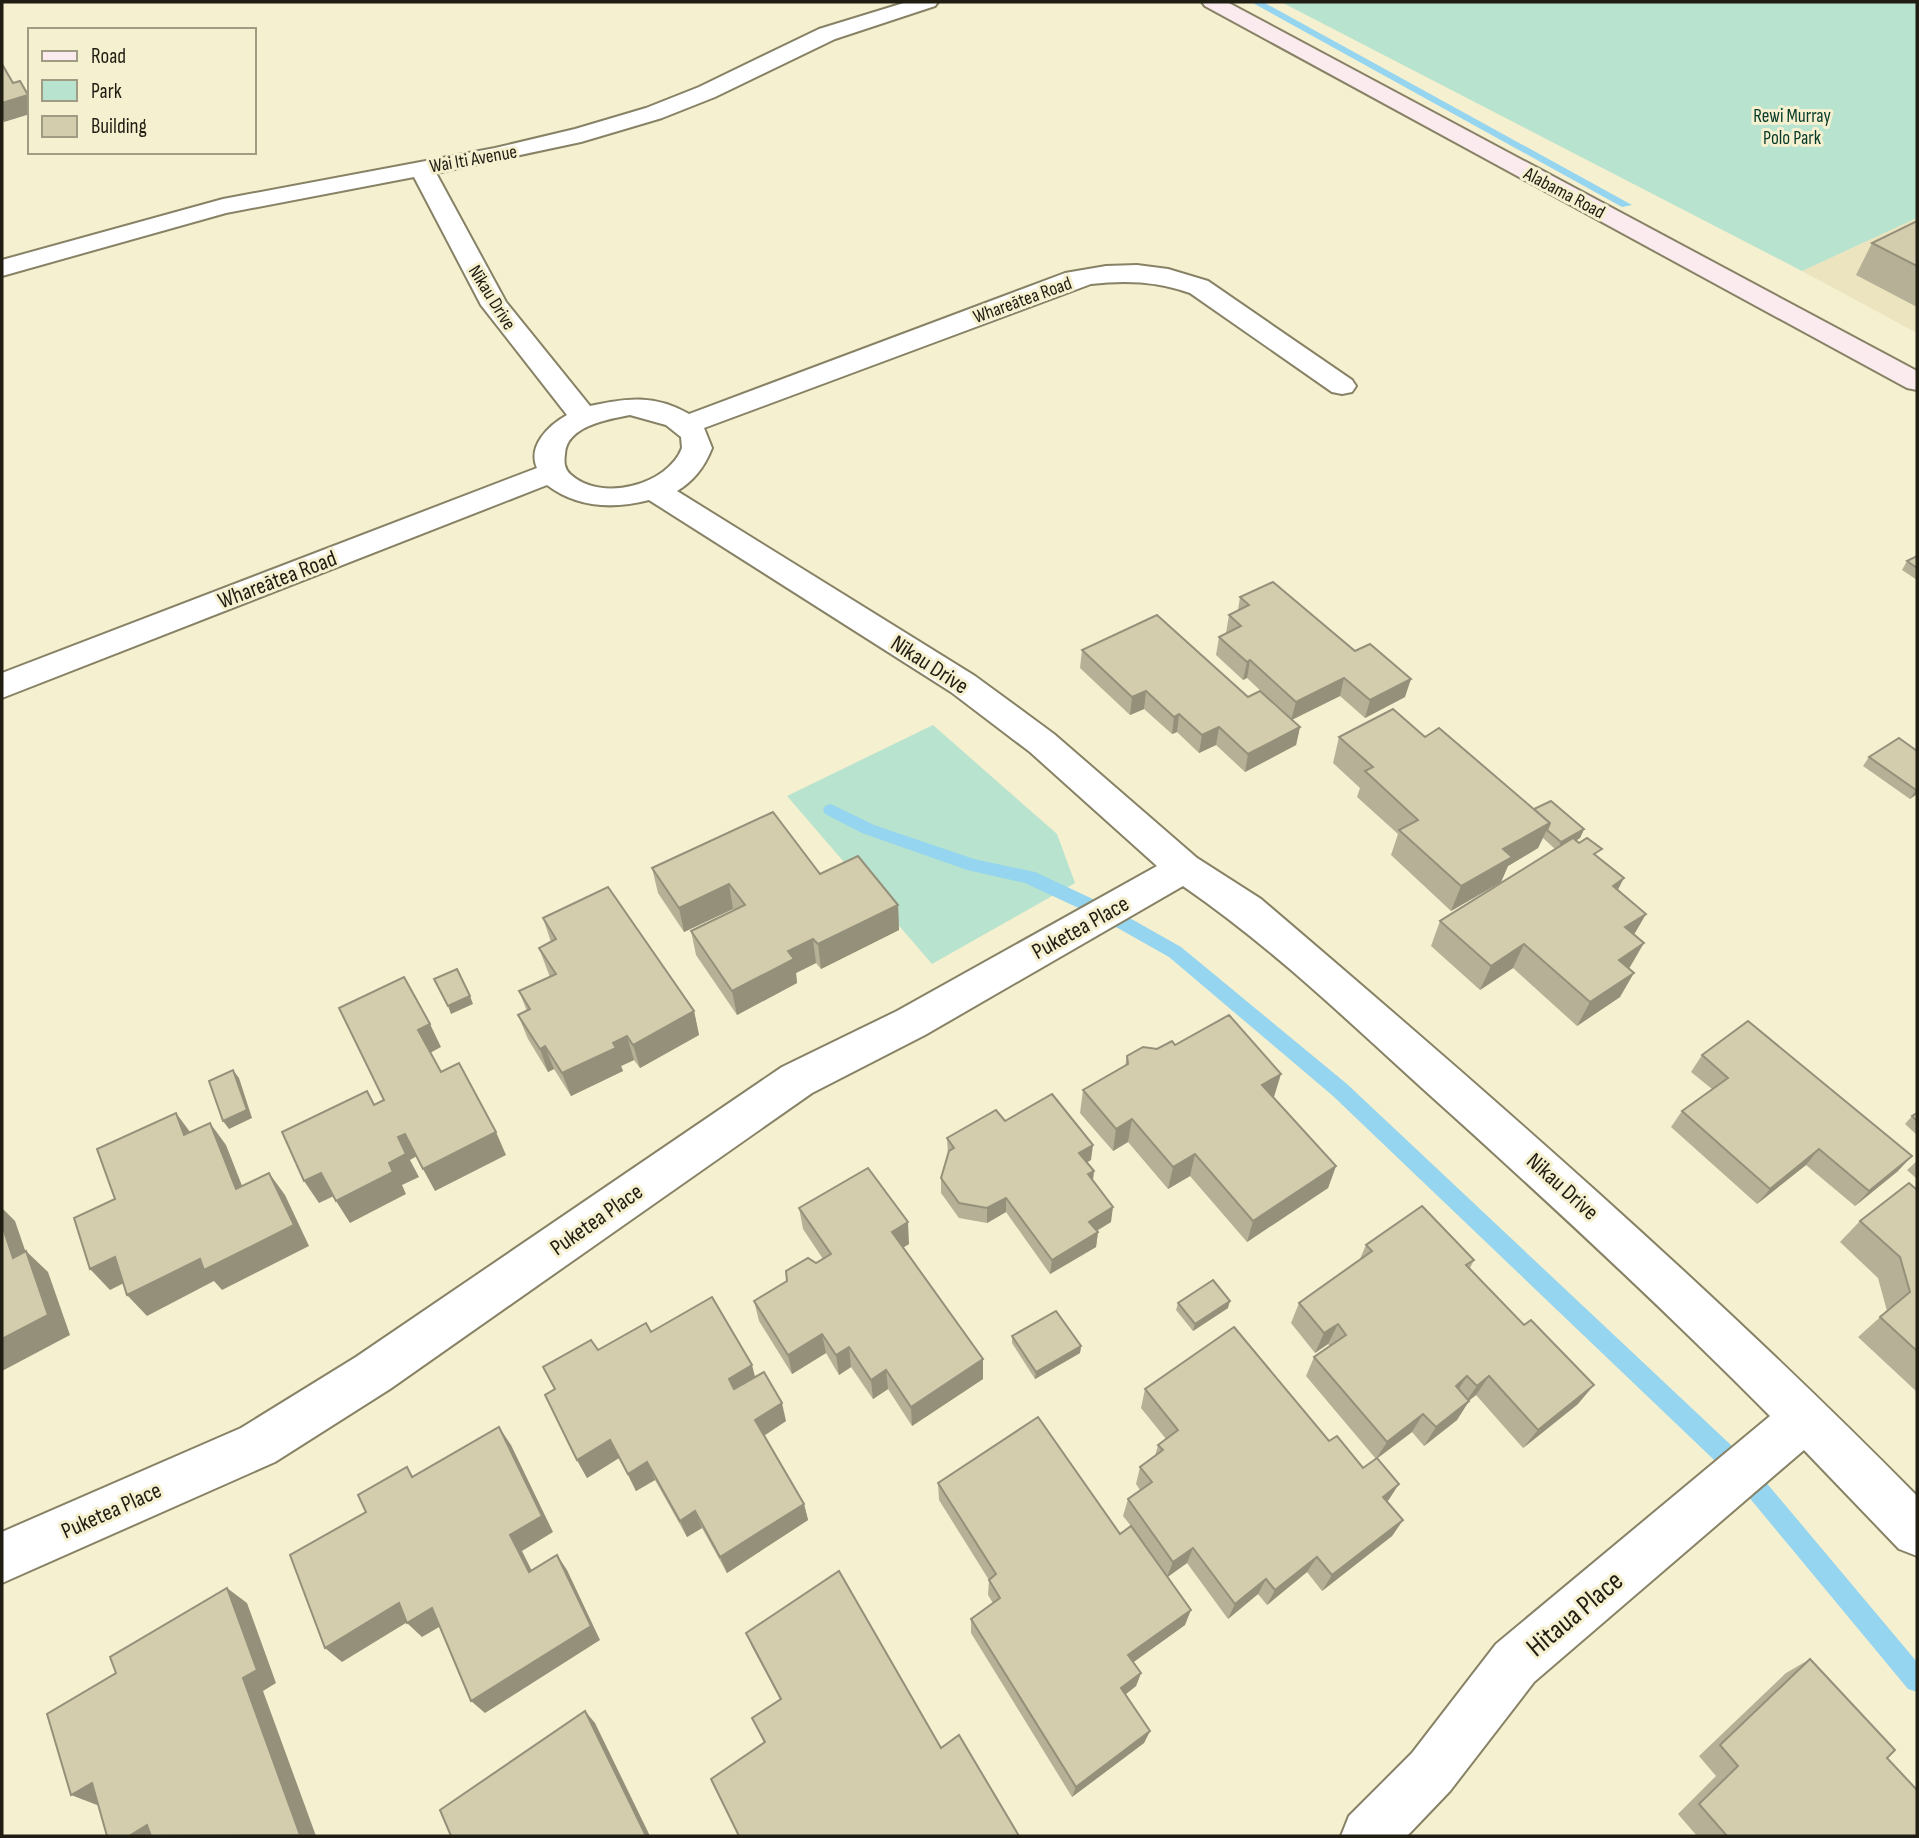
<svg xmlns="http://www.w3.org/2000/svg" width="1919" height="1838" viewBox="0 0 1919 1838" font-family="'Sofia Sans Condensed',sans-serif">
<rect width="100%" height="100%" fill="#f5f0d0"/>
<polygon fill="#ebe4be" points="1917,218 1917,333 1802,271"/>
<g fill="#b8e3ce">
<polygon points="1281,2 1917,2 1917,218 1802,271"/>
<polygon points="933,725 1057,834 1075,883 932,964 787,796"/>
</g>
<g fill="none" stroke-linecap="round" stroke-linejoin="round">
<g fill="#95d5ef" fill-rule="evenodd">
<polygon points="1251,2 1263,2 1632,205 1622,207"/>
<polygon points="831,804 874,825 974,859 1035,872 1112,908 1181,947 1347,1084 1749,1462 1917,1662 1917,1692 1908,1689 1733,1478 1333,1096 1169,957 1100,918 1025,883 967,870 862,833 825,814 823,810 825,806"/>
</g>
<defs>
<path id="minor" d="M 907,2 L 938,2 L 935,6 L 835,39 L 715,97 L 662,118 L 581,142 L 436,173 L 506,302 L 590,406 C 627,398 654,394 689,414 L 1065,273 L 1106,266 L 1137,265 L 1168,269 L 1208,281 L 1352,380 L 1356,386 L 1352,392 L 1342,394 L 1332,392 L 1190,293 C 1156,281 1125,280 1091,284 L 704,428 L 712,448 C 705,466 694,481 677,491 L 975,676 L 1054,734 L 1197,858 L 1261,899 C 1486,1091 1710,1286 1917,1496 L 1917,1556 L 1899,1549 L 1804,1450 L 1534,1682 L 1450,1791 L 1407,1836 L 1341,1836 L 1349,1816 L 1412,1753 L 1496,1644 L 1770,1416 C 1658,1303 1541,1195 1422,1088 C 1345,1018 1269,945 1183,886 L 925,1035 L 812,1093 L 390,1389 L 275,1462 L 2,1583 L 2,1532 L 241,1428 L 356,1357 L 782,1067 L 897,1011 L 1157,866 L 1030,752 L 951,692 L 649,500 C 614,509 577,508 547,485 L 2,698 L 2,673 L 537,468 C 527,446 549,425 567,415 L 481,305 L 414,177 L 226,213 L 2,276 L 2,260 L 223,199 L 495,148 L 575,129 L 646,108 L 699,87 L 819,29 ZM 630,415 L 666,425 L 681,437 L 682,448 C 668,485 601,503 570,474 C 564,468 564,462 565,454 C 566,426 609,419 630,415 Z"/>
<polygon id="secondary" points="1202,2 1227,2 1917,371 1917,390 1907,388 1205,6"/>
</defs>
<use href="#minor" stroke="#878265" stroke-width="4"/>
<use href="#secondary" stroke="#878265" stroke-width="4"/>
<use href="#minor" fill="#fff" fill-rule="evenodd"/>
<use href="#secondary" fill="#fbebee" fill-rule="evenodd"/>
</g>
<g fill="#b5b096">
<polygon points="1917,221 1917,307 1856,275 1872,243"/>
<polygon points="1917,556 1917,580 1902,570 1907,561"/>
<polygon points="1240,597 1405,697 1365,718 1340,696 1292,720 1300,727 1296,745 1245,772 1216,745 1199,753 1177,732 1172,734 1144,709 1130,715 1080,668 1082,650 1248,697 1282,711 1247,678 1243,680 1216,655 1219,637 1226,633 1229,615 1238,610"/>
<polygon points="1339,737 1425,737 1534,809 1584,829 1580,838 1576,841 1598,857 1618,890 1646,914 1634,934 1630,967 1629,968 1620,997 1577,1026 1513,968 1480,990 1431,946 1440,921 1555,849 1543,838 1538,848 1508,866 1501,882 1451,911 1391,855 1398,834 1357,797 1360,788 1333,763"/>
<polygon points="1899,738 1917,794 1910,799 1863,766 1869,757"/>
<polygon points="652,868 820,874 898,905 899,930 821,969 816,963 796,973 797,983 737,1015 696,955 691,931 734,910 733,909 684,932 658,893"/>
<polygon points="543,918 694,1011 699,1035 640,1068 634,1060 621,1066 623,1071 571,1096 554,1069 548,1072 528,1039 518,1015 527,1011 519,991 550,977 548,972 539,948 551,942"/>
<polygon points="1175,1045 1274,1097 1273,1098 1336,1166 1328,1188 1247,1242 1190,1176 1168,1189 1128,1142 1113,1151 1080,1113 1083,1090 1125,1066 1127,1056"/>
<polygon points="1702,1055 1898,1171 1855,1206 1806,1165 1757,1204 1671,1127 1682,1111 1712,1089 1691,1072"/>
<polygon points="1917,1113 1917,1135 1905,1124 1912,1116"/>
<polygon points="1005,1121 1091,1160 1087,1162 1094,1171 1093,1181 1111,1222 1097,1231 1098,1232 1096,1247 1050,1274 1006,1212 987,1223 959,1218 941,1193 941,1178 948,1154 947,1138"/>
<polygon points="1917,1161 1917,1179 1907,1170"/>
<polygon points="1917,1190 1917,1392 1858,1337 1887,1311 1878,1278 1840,1242 1860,1221"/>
<polygon points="799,1208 909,1244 903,1248 983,1359 983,1379 912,1426 888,1389 873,1399 851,1367 839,1375 826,1353 792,1374 759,1321 754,1301 823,1259 803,1229"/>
<polygon points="1366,1245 1474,1260 1470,1268 1578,1404 1523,1448 1476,1395 1469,1401 1457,1420 1424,1446 1412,1432 1378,1458 1387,1502 1403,1520 1392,1536 1322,1591 1307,1572 1267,1605 1258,1594 1228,1619 1187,1563 1168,1577 1185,1625 1133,1662 1141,1673 1136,1686 1126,1694 1150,1731 1144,1743 1072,1797 971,1633 971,1619 993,1603 988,1595 989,1580 939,1500 938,1483 1120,1534 1131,1526 1123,1516 1128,1499 1140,1490 1136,1484 1140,1467 1155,1456 1158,1445 1166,1439 1141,1408 1145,1389 1329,1441 1363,1468 1376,1459 1306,1376 1314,1357 1330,1346 1328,1344 1315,1353 1291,1323 1299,1303 1359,1261"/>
<polygon points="1178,1303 1228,1308 1193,1331 1176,1310"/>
<polygon points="651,1332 756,1377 786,1421 764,1436 804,1504 808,1520 727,1573 702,1528 687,1537 655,1480 636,1491 619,1458 587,1478 577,1460 555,1389 598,1350"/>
<polygon points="1012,1336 1081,1346 1080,1353 1035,1379 1012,1343"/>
<polygon points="746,1633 941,1748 764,1743 752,1718 780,1699 752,1647"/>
<polygon points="1810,1659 1887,1758 1917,1836 1697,1836 1678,1814 1716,1776 1699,1756 1786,1673"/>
</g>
<g fill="#94907a">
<polygon points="28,95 30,99 30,114 4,122 2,117 2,103"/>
<polygon points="1250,660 1247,678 1243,680 1247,662"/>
<polygon points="1344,678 1340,696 1291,720 1296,702"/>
<polygon points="1411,679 1405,697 1365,718 1370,700"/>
<polygon points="1146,691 1144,709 1130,715 1132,697"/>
<polygon points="1179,714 1177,732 1172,734 1174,717"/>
<polygon points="1219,727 1216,745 1199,753 1202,735"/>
<polygon points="1300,727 1296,745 1245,772 1248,754"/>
<polygon points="1916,790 1917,790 1917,794 1910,799"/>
<polygon points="1550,823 1538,848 1508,866 1501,882 1451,911 1461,886 1503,849"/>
<polygon points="1584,829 1580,838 1557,851 1561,842"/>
<polygon points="1624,878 1611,903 1613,886"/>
<polygon points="729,884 733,909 684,932 679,908"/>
<polygon points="898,905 899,930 821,969 818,944"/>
<polygon points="1646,914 1632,938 1625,927"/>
<polygon points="813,939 816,963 796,973 797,983 737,1015 732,991 788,951"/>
<polygon points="1644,943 1630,967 1605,984 1619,960"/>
<polygon points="1524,944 1513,968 1480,990 1491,966"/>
<polygon points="1634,973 1620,997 1577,1026 1590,1002"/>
<polygon points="470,996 473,1004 451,1014 448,1006"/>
<polygon points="694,1011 699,1035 640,1068 633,1045"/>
<polygon points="430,1024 441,1047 430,1053 418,1030"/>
<polygon points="627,1036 634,1060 621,1066 623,1071 571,1096 562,1073"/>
<polygon points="545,1046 554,1069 548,1072 540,1049"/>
<polygon points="233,1070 239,1078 252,1118 229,1129 223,1121"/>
<polygon points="1281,1074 1274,1097 1255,1108 1262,1085"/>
<polygon points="176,1113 193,1136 184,1135"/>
<polygon points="1132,1119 1128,1142 1113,1151 1116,1129"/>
<polygon points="210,1123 226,1145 252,1211 236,1189"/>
<polygon points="496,1132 506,1155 435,1191 423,1169"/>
<polygon points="405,1134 417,1156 410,1160 419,1177 402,1185 406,1194 350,1223 336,1201 389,1163 398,1137"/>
<polygon points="1093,1145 1091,1160 1077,1168 1079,1153"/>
<polygon points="1819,1149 1806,1165 1757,1204 1770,1189"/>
<polygon points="1195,1154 1190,1176 1168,1189 1173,1167"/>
<polygon points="1912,1156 1898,1171 1855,1206 1869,1191"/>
<polygon points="1336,1166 1328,1188 1247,1242 1253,1221"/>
<polygon points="1094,1171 1092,1186 1088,1174"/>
<polygon points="269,1173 285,1195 309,1246 222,1290 214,1281 147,1316 127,1295"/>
<polygon points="321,1173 336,1195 319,1203 304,1181"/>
<polygon points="1006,1198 1006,1212 987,1223 987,1208"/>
<polygon points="1113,1207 1111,1222 1087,1236 1089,1222"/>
<polygon points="2,1208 15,1221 35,1279 13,1258 2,1225"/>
<polygon points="908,1222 909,1244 893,1253 892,1232"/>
<polygon points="1098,1232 1096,1247 1050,1274 1052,1260"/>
<polygon points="26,1251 48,1272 70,1335 2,1371 2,1339"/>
<polygon points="115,1257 134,1278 110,1290 90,1269"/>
<polygon points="1230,1301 1228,1308 1193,1331 1195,1324"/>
<polygon points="1338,1324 1328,1344 1315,1353 1324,1333"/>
<polygon points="822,1334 826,1353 792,1374 788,1355"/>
<polygon points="1081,1346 1080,1353 1035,1379 1036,1372"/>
<polygon points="849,1347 851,1367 839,1375 836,1355"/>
<polygon points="983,1359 983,1379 912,1426 911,1407"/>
<polygon points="752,1365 757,1384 735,1398 729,1379"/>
<polygon points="886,1370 888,1389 873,1399 871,1380"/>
<polygon points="1467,1376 1455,1395 1456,1386"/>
<polygon points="1489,1376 1476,1395 1464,1404 1477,1386"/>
<polygon points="1594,1385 1578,1404 1523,1448 1538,1430"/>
<polygon points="1469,1401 1457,1420 1424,1446 1436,1427"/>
<polygon points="782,1403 786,1421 760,1438 755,1420"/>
<polygon points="1423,1414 1412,1432 1376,1459 1387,1442"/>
<polygon points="499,1427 511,1445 553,1532 522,1551 540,1587 529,1572 510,1535"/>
<polygon points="610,1440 619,1458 587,1478 577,1460"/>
<polygon points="647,1462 655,1480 636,1491 628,1474"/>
<polygon points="1399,1484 1388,1501 1383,1497"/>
<polygon points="804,1504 808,1520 727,1573 720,1557"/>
<polygon points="695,1511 702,1528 687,1537 680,1521"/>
<polygon points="1403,1520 1392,1536 1322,1591 1332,1575"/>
<polygon points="1193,1548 1187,1563 1167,1577 1173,1562"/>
<polygon points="557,1555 567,1570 600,1640 485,1713 471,1701"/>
<polygon points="1317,1557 1307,1572 1267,1605 1275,1590"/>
<polygon points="1266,1579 1258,1594 1228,1619 1235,1604"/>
<polygon points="227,1588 247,1603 276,1683 263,1691 316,1836 299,1836 243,1678"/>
<polygon points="399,1603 414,1618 342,1662 325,1648"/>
<polygon points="432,1608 446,1623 422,1637 407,1623"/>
<polygon points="1191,1610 1185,1625 1124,1669 1128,1655"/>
<polygon points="1141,1673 1136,1686 1117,1701 1121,1688"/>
<polygon points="585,1711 595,1723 650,1836 646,1836"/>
<polygon points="1150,1731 1144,1743 1072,1797 1076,1787"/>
<polygon points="92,1783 116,1793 97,1805 71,1795"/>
<polygon points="147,1825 167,1836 129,1836"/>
</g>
<g fill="#d3cdae" stroke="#94907a" stroke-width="2">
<polygon points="2,64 13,83 20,81 28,95 2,103"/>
<polygon points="1917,221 1917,266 1872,243"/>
<polygon points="1917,556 1917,568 1907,561"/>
<polygon points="1273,582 1355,651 1370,644 1411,679 1370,700 1344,678 1296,702 1250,660 1247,662 1219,637 1241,626 1229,615 1249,605 1240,597"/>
<polygon points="1157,615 1248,697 1260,691 1300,727 1248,754 1219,727 1202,735 1179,714 1174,717 1146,691 1132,697 1082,650"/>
<polygon points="1393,709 1425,737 1439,728 1550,823 1503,849 1512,857 1461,886 1399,830 1418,820 1365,771 1373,767 1339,737"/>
<polygon points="1899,738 1917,751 1917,790 1916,790 1869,757"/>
<polygon points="1551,801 1584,829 1561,842 1547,830 1550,823 1534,809"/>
<polygon points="773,812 820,874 858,856 898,905 818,944 813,939 788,951 794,959 732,991 691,931 745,905 729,884 679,908 652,868"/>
<polygon points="1573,838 1579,843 1587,838 1602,849 1594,854 1624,878 1613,886 1646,914 1625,927 1644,943 1619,960 1634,973 1590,1002 1524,944 1491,966 1440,921"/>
<polygon points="608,887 694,1011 633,1045 627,1036 613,1043 616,1048 562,1073 545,1046 540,1049 518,1015 530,1009 519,991 556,974 539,948 556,939 543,918"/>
<polygon points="457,969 470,996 448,1006 434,979"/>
<polygon points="404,977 430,1024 418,1030 441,1072 459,1063 496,1132 423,1169 405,1134 398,1137 406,1154 389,1163 393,1172 336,1201 321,1173 304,1181 282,1132 367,1091 374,1105 384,1100 339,1008"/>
<polygon points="1229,1015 1281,1074 1262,1085 1336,1166 1253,1221 1195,1154 1173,1167 1132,1119 1116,1129 1083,1090 1128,1064 1127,1056 1143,1047 1157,1049 1172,1041 1175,1045"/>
<polygon points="1748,1021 1912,1156 1869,1191 1819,1149 1770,1189 1682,1111 1728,1078 1702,1055"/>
<polygon points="233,1070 247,1110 223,1121 209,1081"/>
<polygon points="1052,1094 1093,1145 1079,1153 1094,1171 1088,1174 1113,1207 1089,1222 1098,1232 1052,1260 1006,1198 987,1208 959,1203 941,1178 949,1151 954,1148 947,1138 996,1110 1005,1121"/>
<polygon points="176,1113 184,1135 210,1123 236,1189 269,1173 294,1225 204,1270 200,1259 127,1295 115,1257 90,1269 74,1218 115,1199 97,1149"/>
<polygon points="1917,1113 1917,1121 1912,1116"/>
<polygon points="868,1168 908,1222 892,1232 983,1359 911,1407 886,1370 871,1380 849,1347 836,1355 822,1334 788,1355 754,1301 787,1281 786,1271 808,1258 816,1263 831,1254 799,1208"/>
<polygon points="1909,1183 1917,1190 1917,1351 1880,1317 1910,1292 1900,1257 1860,1221"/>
<polygon points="1422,1206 1474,1260 1466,1265 1524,1325 1531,1320 1594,1385 1538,1430 1489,1376 1477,1386 1467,1376 1456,1386 1469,1401 1436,1427 1423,1414 1387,1442 1314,1357 1346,1335 1338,1324 1324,1333 1299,1303 1372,1251 1366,1245"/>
<polygon points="2,1225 13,1258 26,1251 48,1315 2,1339"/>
<polygon points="1213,1280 1230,1301 1195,1324 1178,1303"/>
<polygon points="712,1297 752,1365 729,1379 734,1389 764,1372 782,1403 755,1420 804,1504 720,1557 695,1511 680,1521 647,1462 628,1474 610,1440 577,1460 545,1395 555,1389 543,1367 591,1340 598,1350 646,1323 651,1332"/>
<polygon points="1056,1311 1081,1346 1036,1372 1012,1336"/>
<polygon points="1234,1327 1329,1441 1337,1436 1363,1468 1377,1458 1399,1484 1383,1497 1403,1520 1332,1575 1317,1557 1275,1590 1266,1579 1235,1604 1193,1548 1173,1562 1128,1499 1152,1482 1140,1467 1163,1450 1158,1445 1178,1430 1145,1389"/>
<polygon points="1038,1417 1120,1534 1131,1526 1191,1610 1128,1655 1141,1673 1121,1688 1150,1731 1076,1787 971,1619 1000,1598 989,1580 996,1574 938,1483"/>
<polygon points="499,1427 542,1516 510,1535 529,1572 557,1555 591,1626 471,1701 432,1608 407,1623 399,1603 325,1648 290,1555 366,1512 358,1495 407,1467 412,1477"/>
<polygon points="839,1571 941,1748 959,1735 1019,1836 739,1836 711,1779 765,1742 752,1718 781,1699 746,1633"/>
<polygon points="227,1588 257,1670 243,1678 300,1835 151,1836 147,1825 129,1836 107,1836 92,1783 71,1795 47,1714 116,1673 110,1657"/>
<polygon points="1810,1659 1895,1750 1887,1758 1917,1790 1917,1836 1727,1836 1699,1804 1738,1766 1720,1745"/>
<polygon points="585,1711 646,1836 451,1836 440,1810"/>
</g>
<g text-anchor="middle" stroke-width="6" stroke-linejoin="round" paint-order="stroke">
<g font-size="19" fill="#063b29" stroke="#f5f0d0">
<text x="1792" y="122">Rewi Murray<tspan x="1792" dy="22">Polo Park</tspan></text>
</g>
<g font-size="19" fill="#201d12" stroke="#f5f0d0">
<text transform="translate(473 158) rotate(-10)" y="7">Wai Iti Avenue</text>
<text transform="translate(1565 192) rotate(28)" y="7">Alabama Road</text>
<text transform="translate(493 297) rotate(58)" y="7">Nīkau Drive</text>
<text transform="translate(1022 299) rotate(-20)" y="7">Whareātea Road</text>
</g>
<g font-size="23" fill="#201d12" stroke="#f5f0d0">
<text transform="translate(277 579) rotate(-21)" y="8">Whareātea Road</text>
<text transform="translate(930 664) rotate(33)" y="8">Nīkau Drive</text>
<text transform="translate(1080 927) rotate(-29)" y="8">Puketea Place</text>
<text transform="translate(1563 1186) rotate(42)" y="8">Nikau Drive</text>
<text transform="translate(596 1219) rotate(-35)" y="8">Puketea Place</text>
<text transform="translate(111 1510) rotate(-24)" y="8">Puketea Place</text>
</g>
<g font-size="28" fill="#201d12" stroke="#f5f0d0">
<text transform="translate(1574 1613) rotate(-40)" y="10">Hitaua Place</text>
</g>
</g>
<rect width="1919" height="1838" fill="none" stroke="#201d12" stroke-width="7"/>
<rect x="28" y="28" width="228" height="126" fill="#f5f0d0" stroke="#a09c84" stroke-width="2"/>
<rect x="42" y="51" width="35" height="10" fill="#fbebee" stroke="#a09c84" stroke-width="2"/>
<text x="91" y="63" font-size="21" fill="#201d12">Road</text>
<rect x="42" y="80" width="35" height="21" fill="#b8e3ce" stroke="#a09c84" stroke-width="2"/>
<text x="91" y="98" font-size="21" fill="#201d12">Park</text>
<rect x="42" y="116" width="35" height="21" fill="#d3cdae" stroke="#a09c84" stroke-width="2"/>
<text x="91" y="133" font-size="21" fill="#201d12">Building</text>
</svg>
